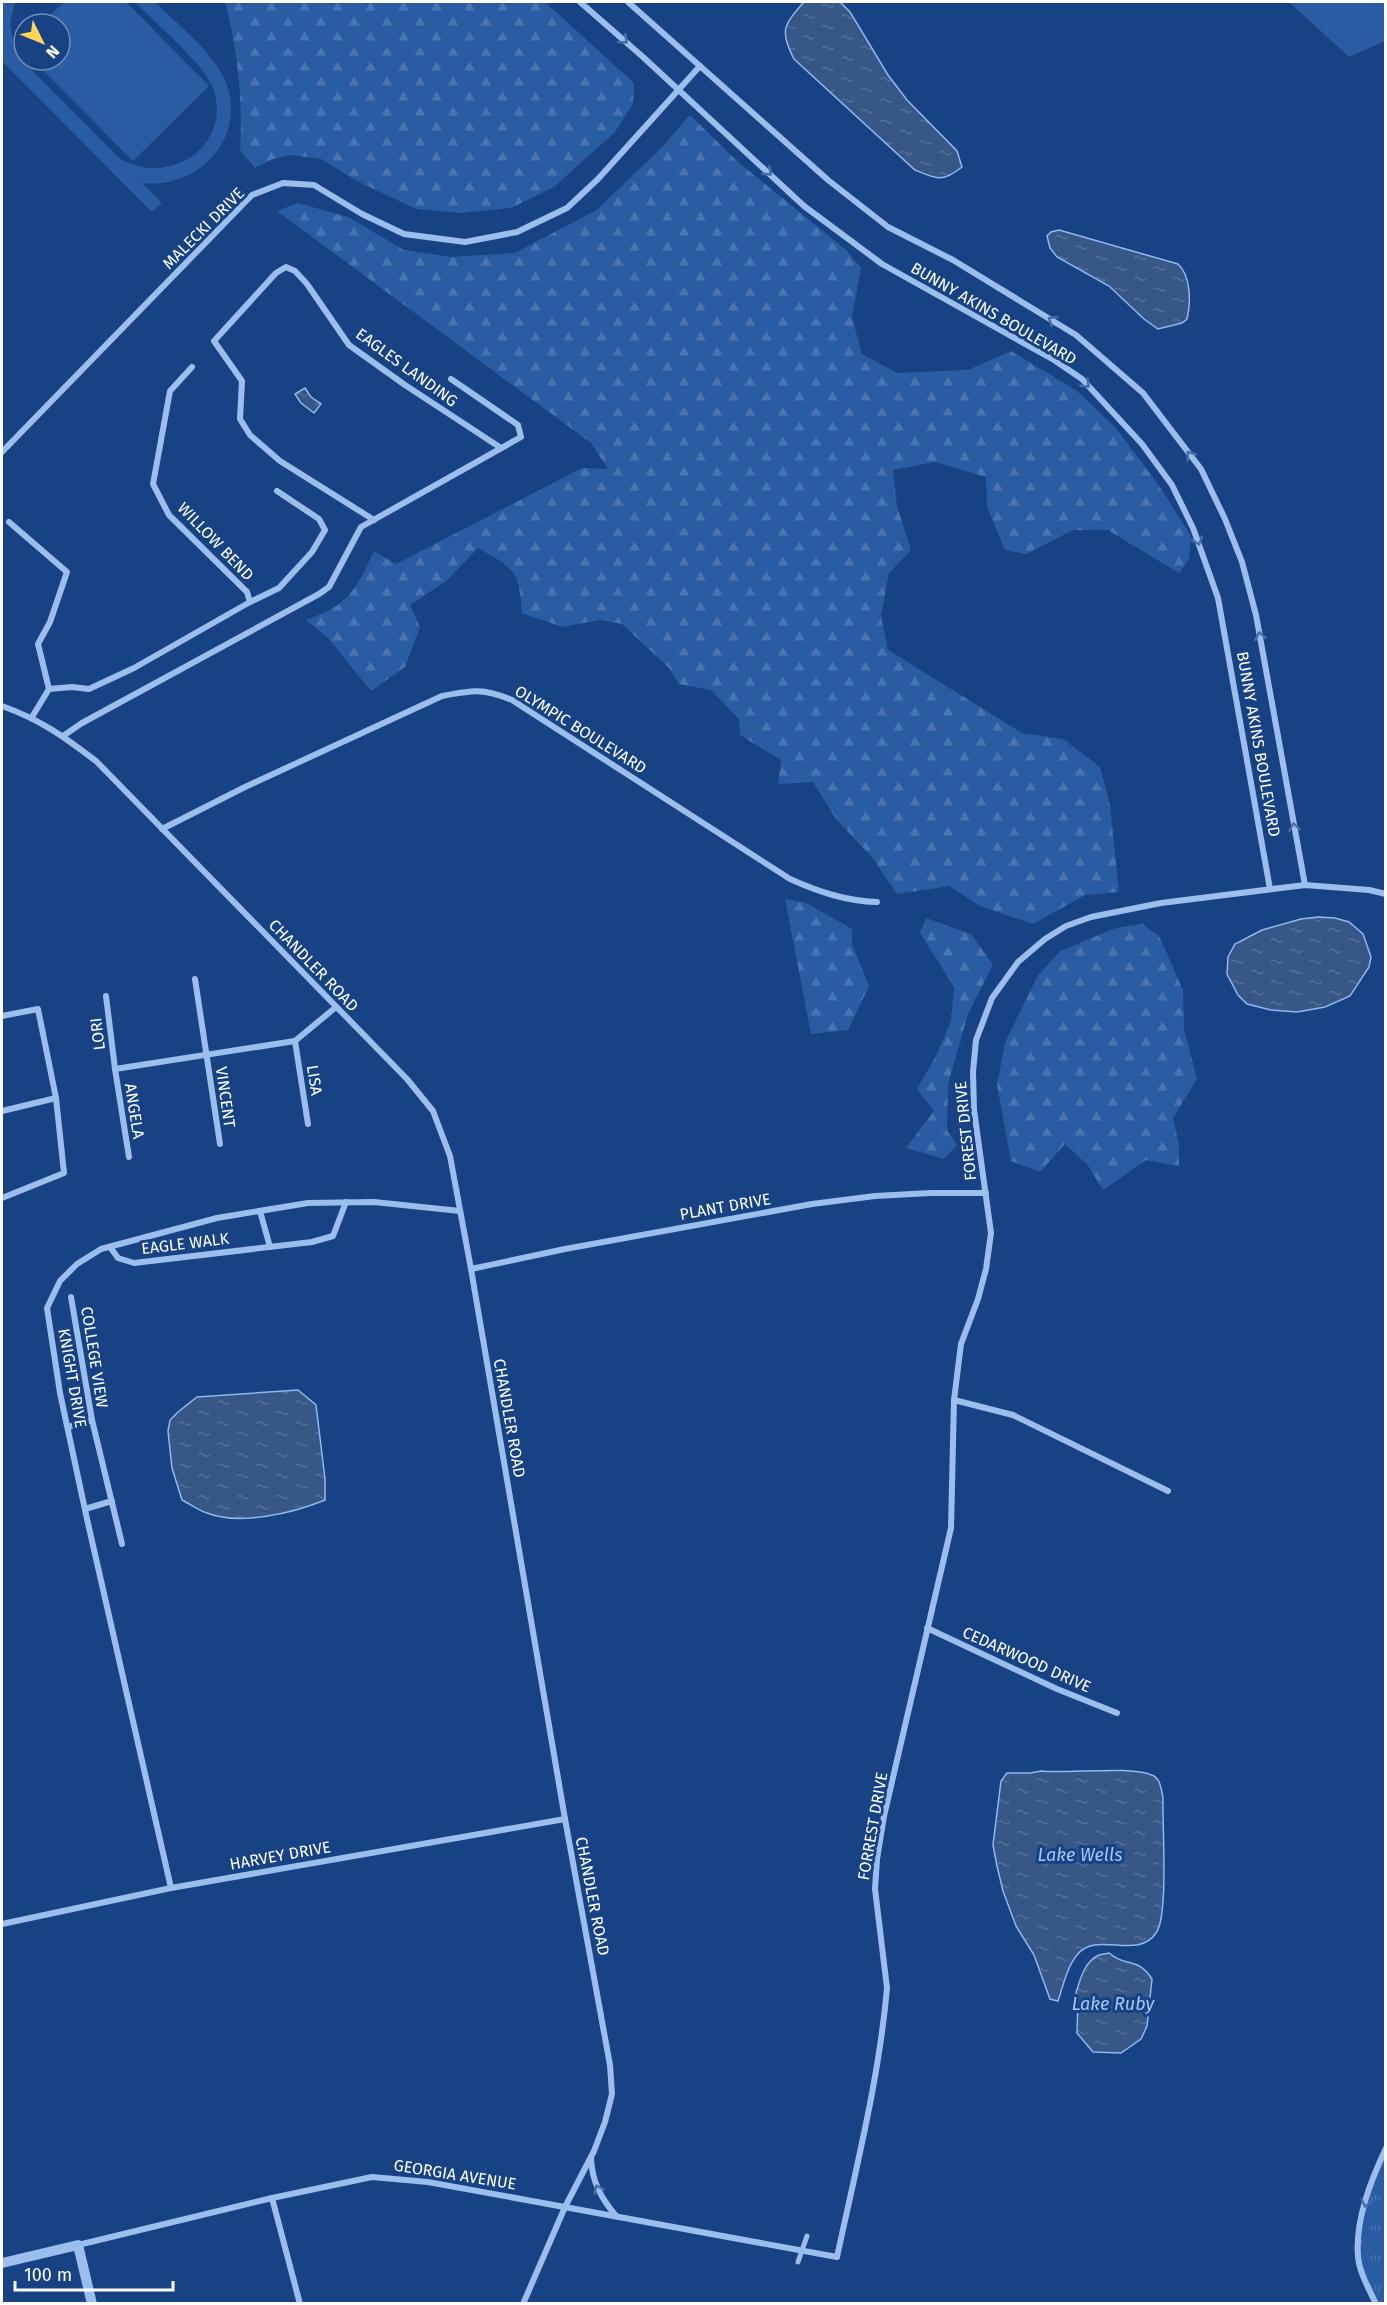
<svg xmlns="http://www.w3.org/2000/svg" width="1387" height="2305" viewBox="0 0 1387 2305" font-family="'Fira Sans',sans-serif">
<defs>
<pattern id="grass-tufts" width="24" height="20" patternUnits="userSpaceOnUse" patternTransform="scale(1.5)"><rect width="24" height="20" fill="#2a5ca3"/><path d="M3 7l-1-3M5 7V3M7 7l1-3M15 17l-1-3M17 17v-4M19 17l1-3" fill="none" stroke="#4a74b1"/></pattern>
<pattern id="forest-firs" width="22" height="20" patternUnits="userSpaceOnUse" patternTransform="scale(1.5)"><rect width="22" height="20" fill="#2a5ca3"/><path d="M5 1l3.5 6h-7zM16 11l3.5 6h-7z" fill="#4a74b1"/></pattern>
<pattern id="water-ripples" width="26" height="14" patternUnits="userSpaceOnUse" patternTransform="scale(1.5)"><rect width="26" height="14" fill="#375787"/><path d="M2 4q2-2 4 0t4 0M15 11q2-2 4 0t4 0" fill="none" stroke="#557099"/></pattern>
</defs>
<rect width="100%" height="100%" fill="#174384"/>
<path fill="url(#grass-tufts)" d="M 1385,2148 L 1385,2303 L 1376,2303 C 1370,2289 1359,2271 1358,2256 C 1355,2221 1371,2179 1385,2148 Z"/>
<g fill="url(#forest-firs)">
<path d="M 225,2 L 545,2 L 634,83 L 633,104 L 615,132 L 554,187 L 511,208 L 461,213 L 416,209 L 357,181 L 321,159 L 290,155 L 273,159 L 255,168 L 240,150 C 243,100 238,51 225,2 Z"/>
<path d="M 690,115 L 738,162 L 846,250 L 861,268 L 852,317 L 862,354 L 897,373 L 968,370 L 1011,351 L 1077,391 L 1116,428 L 1160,487 L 1191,536 L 1189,559 L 1179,573 L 1108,530 L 1073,530 L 1026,554 L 1005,550 L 987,507 L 986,477 L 935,462 L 893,470 L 897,506 L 911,550 L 889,573 L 881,616 L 888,650 L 1022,733 L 1063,739 L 1100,767 L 1110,805 L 1119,892 L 1085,895 L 1033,924 L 980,906 L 949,886 L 897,894 L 872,857 L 836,819 L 813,782 L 778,784 L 781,760 L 740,735 L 739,719 L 711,690 L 679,684 L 669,668 L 622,624 L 600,620 L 562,627 L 522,613 C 519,570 515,569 478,548 L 446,581 L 410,605 L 420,627 L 405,667 L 371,691 L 328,638 L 306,620 C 349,605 355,591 374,551 L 396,564 L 582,468 L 608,469 L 591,443 L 277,211 L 298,203 L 348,217 L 404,250 L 451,257 L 515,253 L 598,209 L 664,145 Z"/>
<polygon points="785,899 806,903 852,929 852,944 869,986 848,1030 811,1034"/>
<polygon points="926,918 971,934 993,965 968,1014 948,1084 947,1130 957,1145 944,1159 906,1148 934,1111 917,1089 936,1056 951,1021 954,987 920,933"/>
<polygon points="1142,924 1159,936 1183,990 1184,1029 1197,1079 1173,1118 1179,1145 1179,1166 1146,1160 1103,1190 1087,1164 1065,1144 1040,1172 1011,1161 997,1085 1005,1043 1037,977 1060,951 1116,928"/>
</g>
<g fill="#2a5ca3">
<path d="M 2,2 L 15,2 L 10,24 L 14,47 L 20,58 L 120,159 C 172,188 235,143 212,86 C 202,62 154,22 135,2 L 155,2 C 177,24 212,51 225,80 C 249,136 199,190 142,183 L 162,203 L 152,212 L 2,61 Z"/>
<polygon points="64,2 126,2 209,86 133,161 33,60 60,60 60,24 41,24"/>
<polygon points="1289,2 1385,2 1385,41 1349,57"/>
</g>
<g fill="url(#water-ripples)" stroke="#8eb8ef" stroke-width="1.5">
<path d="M 804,2 L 840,2 L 850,12 L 888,75 L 907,100 L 957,151 L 962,167 C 942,183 937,179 915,170 L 794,59 C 779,30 784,25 804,2 Z"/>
<path d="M 1059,230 L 1178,264 C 1191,276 1191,302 1187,319 L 1182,323 L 1158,329 L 1144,319 L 1109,286 L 1057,257 L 1050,248 L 1047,236 L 1051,232 Z"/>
<polygon points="305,388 311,397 321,404 314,413 301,403 295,394"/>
<polygon points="1318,917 1335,918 1349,922 1363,934 1371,957 1369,967 1350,996 1325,1007 1297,1012 1271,1010 1247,1004 1238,995 1227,974 1228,957 1235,944 1262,930 1301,919"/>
<path d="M 298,1390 L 316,1405 L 325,1479 L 325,1500 C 293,1513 240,1526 207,1513 C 198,1510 190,1504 182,1500 L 172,1468 L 168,1431 L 170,1420 L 178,1412 L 197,1397 Z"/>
<path d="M 1041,1771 C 1068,1774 1133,1765 1154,1776 C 1161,1780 1161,1790 1163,1797 C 1162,1823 1169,1916 1156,1933 C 1137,1961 1097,1930 1077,1955 C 1067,1967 1063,1986 1058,2001 L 1050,1999 L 1034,1955 L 1016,1926 L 1003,1891 L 997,1866 L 993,1845 L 1001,1781 L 1007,1773 L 1030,1773 Z"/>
<path d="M 1109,1953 C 1126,1968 1137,1956 1152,1979 L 1147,2026 L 1141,2039 L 1121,2053 L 1093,2052 L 1077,2033 L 1078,1999 L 1076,1993 C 1080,1979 1085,1961 1099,1955 C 1102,1954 1106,1954 1109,1953 Z"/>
</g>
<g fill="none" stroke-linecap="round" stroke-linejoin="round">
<polyline stroke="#9cbeed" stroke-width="5" points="798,2262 807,2236"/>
<g stroke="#9cbeed" stroke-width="6">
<polyline points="580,2 643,57 804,206 882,264 1054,360 1082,379 1142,444 1172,485 1193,528 1218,598 1270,889"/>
<polyline points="628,2 828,180 888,227 953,260 1076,335 1143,393 1201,469 1225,519 1242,562 1256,615 1305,885"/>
<polyline points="192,367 170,391 153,484 169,515 247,592 250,602"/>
<polyline points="2,452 252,195 283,183 314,185 362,214 404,234 465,242 517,232 567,208 598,179 700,66"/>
<polyline points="374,520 280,461 250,435 240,419 242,381 214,341 276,273 286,267 295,271 307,284 349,345 405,385 501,448"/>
<polyline points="9,522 67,572 50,622 38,644 49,689"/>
<path d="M 2,706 C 41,720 63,736 96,761 L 407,1079 L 433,1111 L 450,1156 L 471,1269 L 565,1819 L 610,2065 L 612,2094 L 605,2122 L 594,2151 L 565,2207 L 523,2304"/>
<polyline points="32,717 49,689 72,687 89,689 134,668 250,602 279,588 312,552 325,530 319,519 277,491"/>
<polyline points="63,736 82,723 319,594 329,587 361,527 521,437 518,425 451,379"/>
<path d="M 162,829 L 245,787 L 442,696 C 473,690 483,688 512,700 L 790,879 C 819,892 846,901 877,902"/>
<polyline points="195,979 220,1144"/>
<polyline points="106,996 115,1069 129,1157"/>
<polyline points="2,1016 38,1009 56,1098 2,1111"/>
<polyline points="295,1041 308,1124"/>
<polyline points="115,1069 295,1041 336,1007"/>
<polyline points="2,1198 64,1173 56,1098"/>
<polyline points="260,1211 270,1247"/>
<polyline points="110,1247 118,1258 134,1263 312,1242 333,1236 346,1202"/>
<polyline points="471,1269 565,1249 812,1204 875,1196 931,1193 986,1193"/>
<polyline points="71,1297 92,1420 122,1544"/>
<polyline points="954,1400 1013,1415 1168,1491"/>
<polyline points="68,1427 92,1420"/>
<polyline points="85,1509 112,1501"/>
<polyline points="927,1628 1057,1689 1117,1713"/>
<polyline points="171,1888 87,1519 60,1393 47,1308 60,1281 77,1264 101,1249 217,1218 308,1203 374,1202 460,1211"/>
<polyline points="2,1924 171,1888 565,1819"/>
<path d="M 591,2158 C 592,2182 601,2198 616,2216"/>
<polyline points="272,2198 300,2304"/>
<path d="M 78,2245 L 272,2198 L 372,2177 L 428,2182 L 837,2257 C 856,2168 879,2079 887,1988 L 875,1889 L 877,1859 L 884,1816 L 951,1528 L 954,1400 L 961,1344 L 978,1299 L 986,1269 L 991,1233 L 974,1110 L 973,1072 L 976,1040 L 992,998 L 1018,962 L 1045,939 L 1066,926 L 1091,917 L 1161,903 L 1305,885 L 1369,890 L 1386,894"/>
<path d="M 1376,2304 C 1369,2289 1359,2272 1358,2256 C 1355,2220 1371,2180 1386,2148"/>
</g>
<polyline stroke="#9cbeed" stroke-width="10" points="2,2263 78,2245 92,2304"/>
</g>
<defs><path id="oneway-chevron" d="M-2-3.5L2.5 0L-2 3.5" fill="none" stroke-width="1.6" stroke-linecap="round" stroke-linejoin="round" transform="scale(1.5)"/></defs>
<g stroke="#466ea9">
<use href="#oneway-chevron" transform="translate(624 40) rotate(41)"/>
<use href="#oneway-chevron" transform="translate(768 172) rotate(43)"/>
<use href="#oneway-chevron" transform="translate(1052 320) rotate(-148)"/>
<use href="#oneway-chevron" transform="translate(1086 384) rotate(44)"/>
<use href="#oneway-chevron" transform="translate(1190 455) rotate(-127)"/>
<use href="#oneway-chevron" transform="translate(1198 541) rotate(71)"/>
<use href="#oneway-chevron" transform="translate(1260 636) rotate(-100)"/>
<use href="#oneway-chevron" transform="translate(1294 827) rotate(-100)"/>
<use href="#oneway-chevron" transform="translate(598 2189) rotate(-115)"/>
<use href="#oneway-chevron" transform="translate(1366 2203) rotate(103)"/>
</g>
<g text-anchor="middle" stroke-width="6" stroke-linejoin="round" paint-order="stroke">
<g font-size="16" fill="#fff" stroke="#174384">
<text transform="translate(203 228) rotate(-45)" y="6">MALECKI DRIVE</text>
<text transform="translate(994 313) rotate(30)" y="6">BUNNY AKINS BOULEVARD</text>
<text transform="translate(407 367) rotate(36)" y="6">EAGLES LANDING</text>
<text transform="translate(216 541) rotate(46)" y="6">WILLOW BEND</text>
<text transform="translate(581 729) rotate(32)" y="6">OLYMPIC BOULEVARD</text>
<text transform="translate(1259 744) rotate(80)" y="6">BUNNY AKINS BOULEVARD</text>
<text transform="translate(314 965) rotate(46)" y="6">CHANDLER ROAD</text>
<text transform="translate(97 1034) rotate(-97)" y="6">LORI</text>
<text transform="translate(315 1080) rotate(81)" y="6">LISA</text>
<text transform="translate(226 1097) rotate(82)" y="6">VINCENT</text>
<text transform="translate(135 1111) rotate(81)" y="6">ANGELA</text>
<text transform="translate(965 1131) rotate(-96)" y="6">FOREST DRIVE</text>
<text transform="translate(725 1206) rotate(-10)" y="6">PLANT DRIVE</text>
<text transform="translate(185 1243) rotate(-7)" y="6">EAGLE WALK</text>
<text transform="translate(95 1357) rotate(81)" y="6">COLLEGE VIEW</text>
<text transform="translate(73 1378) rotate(80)" y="6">KNIGHT DRIVE</text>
<text transform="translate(510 1418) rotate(80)" y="6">CHANDLER ROAD</text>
<text transform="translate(1027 1659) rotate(24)" y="6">CEDARWOOD DRIVE</text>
<text transform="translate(872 1826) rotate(-80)" y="6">FORREST DRIVE</text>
<text transform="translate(280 1855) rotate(-10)" y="6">HARVEY DRIVE</text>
<text transform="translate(593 1896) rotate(79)" y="6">CHANDLER ROAD</text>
<text transform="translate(455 2174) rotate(9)" y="6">GEORGIA AVENUE</text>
</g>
<g font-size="18" font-style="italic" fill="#a7c8f4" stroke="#174384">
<text x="1080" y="1861">Lake Wells</text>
<text x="1113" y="2010">Lake Ruby</text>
</g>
</g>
<rect width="1387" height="2305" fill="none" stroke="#ffffff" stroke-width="6"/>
<g transform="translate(42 42) rotate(133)"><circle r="28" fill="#174384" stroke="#748eb5" stroke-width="1.5"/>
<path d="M0-4.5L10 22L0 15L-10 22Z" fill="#ffd457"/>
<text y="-9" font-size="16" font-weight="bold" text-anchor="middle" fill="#ffffff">N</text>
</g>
<path d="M15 2281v9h158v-9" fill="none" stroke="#ffffff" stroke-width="3"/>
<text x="24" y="2281" font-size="18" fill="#ffffff" stroke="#174384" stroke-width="4.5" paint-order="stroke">100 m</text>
</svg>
